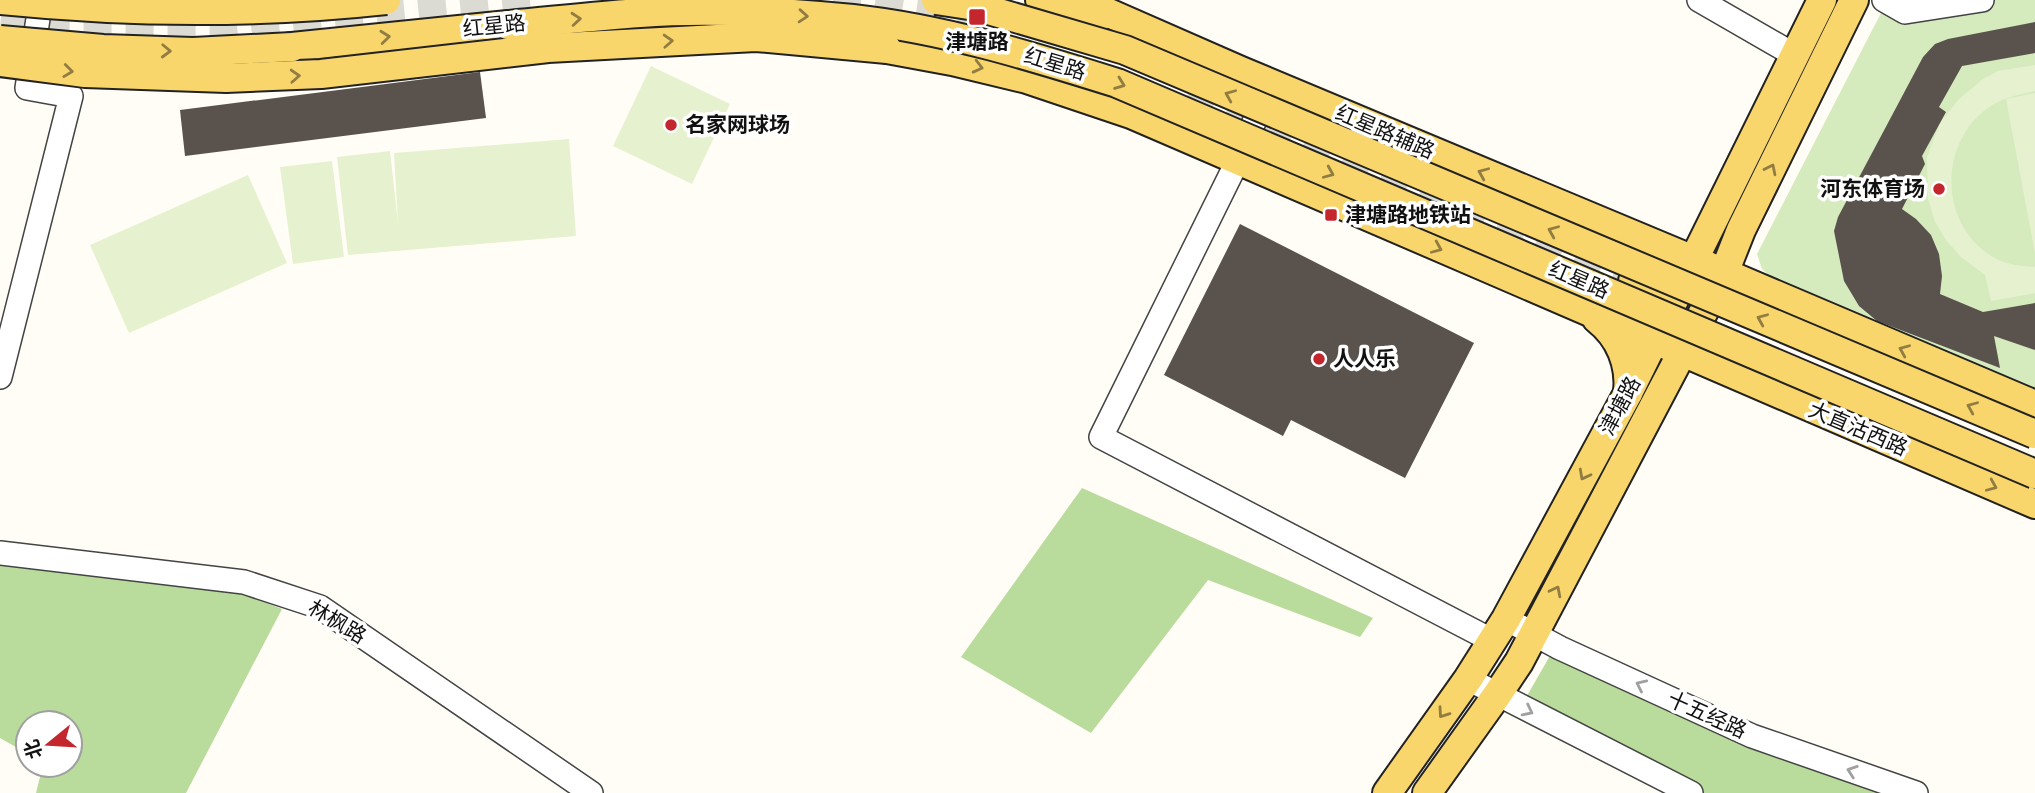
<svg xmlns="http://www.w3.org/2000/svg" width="2035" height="793" viewBox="0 0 2035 793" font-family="'IBM Plex Serif','Noto Sans SC',serif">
<rect width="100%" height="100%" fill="#fffdf5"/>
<polygon fill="#d5ebbd" points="1945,0 2035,0 2035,392 1772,278 1762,269 1757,254 1883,9"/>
<g fill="#b9dc9c">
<polygon points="1082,488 1373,618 1360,637 1208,580 1091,733 961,657"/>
<polygon points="0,565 236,591 282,609 186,793 36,793 43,765 70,765 70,723 28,723 28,754 0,738"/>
<polygon points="1551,654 1890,793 1700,793 1524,701"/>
</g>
<g fill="#e6f2cf">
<path d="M 2035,65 L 2035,91 C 2017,95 2000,98 1985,110 C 1938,147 1940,226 1993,257 C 2006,265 2021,266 2035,267 L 2035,293 L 1991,301 L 1985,275 L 1961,257 L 1946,240 L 1935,222 L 1928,198 L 1927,157 L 1940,123 L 1959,99 L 1983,79 L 1998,71 Z"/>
<polygon points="651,66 730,104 692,184 613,146"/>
<polygon points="2035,93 2035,253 2006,99"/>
<polygon points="569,139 576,236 348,255 337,157 390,151 398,223 394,153"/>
<polygon points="332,161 344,257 293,264 280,167"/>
<polygon points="248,175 287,263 129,333 90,245"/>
</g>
<g fill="#5a524d">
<polygon points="2035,22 2035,53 1962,66 1939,107 1946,112 1922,156 1925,164 1902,209 1916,219 1931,235 1939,254 1942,276 1940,294 1983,312 2035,303 2035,350 1994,336 2000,368 1877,321 1859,306 1844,281 1834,231 1838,217 1923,57 1935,44 1948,39"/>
<polygon points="480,72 486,118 185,156 180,110"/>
<polygon points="1240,224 1474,343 1405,478 1291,420 1283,436 1164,375"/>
</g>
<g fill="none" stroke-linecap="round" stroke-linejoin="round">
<g stroke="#dbdad3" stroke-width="28" stroke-dasharray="28 14" stroke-linecap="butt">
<polyline points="833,0 925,14 984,32"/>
<polyline points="0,26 59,33 211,33 542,0"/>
<polyline points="1186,99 1633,281"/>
</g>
<defs>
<g id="minor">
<polyline points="1699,0 1796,56"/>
<polyline points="1884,0 1905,12 1982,0"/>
<polyline points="1267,91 1238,160 1101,437 1493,641"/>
<polyline points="0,377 71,96 27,88 41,0"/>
<polyline points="0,553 244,582 320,607 591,793"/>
<polyline points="1506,619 1560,648 1752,736 1916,793"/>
<polyline points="1468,679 1691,793"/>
</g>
<g id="major">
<polyline points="1040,0 1096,20"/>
<polyline points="1079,0 1241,71 1715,269 2035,405"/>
<polyline points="292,47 508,25"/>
<polyline points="887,49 952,61 1027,79 1131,114 2035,504"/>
<polyline points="1633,281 1665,287 1683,285"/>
<path d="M 1597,319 C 1620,337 1631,364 1628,393"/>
<polyline points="1387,793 1468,679 1506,619 1628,393 1822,0"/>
<polyline points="1427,793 1497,695 1519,662 1724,273 1741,230 1854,0"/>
</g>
</defs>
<use href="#minor" stroke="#444" stroke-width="26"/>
<use href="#major" stroke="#222" stroke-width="32"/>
<use href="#minor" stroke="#fff" stroke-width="23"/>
<use href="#major" stroke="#f9d66b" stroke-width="28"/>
<defs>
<g id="major-bridge">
<path d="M 0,0 C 129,13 257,14 386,0"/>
<polyline points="936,0 975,6 1125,50 2035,434"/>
<path d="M 508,25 C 552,21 596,16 640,13 C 711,8 783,12 853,19 C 944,29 1031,56 1117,83 L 2035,474"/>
<polyline points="0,40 103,49 193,52 292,47"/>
<polyline points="0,62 85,73 226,78 321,74 548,48 698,40 756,37 887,49"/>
</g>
</defs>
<use href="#major-bridge" stroke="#222" stroke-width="32" stroke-linecap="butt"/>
<use href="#major-bridge" stroke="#f9d66b" stroke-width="28"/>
</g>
<defs><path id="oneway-chevron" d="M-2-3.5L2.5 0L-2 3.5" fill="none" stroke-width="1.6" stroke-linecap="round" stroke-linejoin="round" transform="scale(1.75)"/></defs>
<g stroke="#917d42">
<use href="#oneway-chevron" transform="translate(803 16) rotate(4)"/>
<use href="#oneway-chevron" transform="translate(576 19) rotate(-5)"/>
<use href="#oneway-chevron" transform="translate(385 37) rotate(-6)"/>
<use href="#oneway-chevron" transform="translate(668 41) rotate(-3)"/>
<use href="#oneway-chevron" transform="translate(166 51) rotate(2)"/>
<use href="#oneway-chevron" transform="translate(978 67) rotate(14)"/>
<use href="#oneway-chevron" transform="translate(68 71) rotate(7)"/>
<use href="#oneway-chevron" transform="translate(295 76) rotate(-3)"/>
<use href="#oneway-chevron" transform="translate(1120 84) rotate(21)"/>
<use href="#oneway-chevron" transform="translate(1230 95) rotate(-157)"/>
<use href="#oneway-chevron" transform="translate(1771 169) rotate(-64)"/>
<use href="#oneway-chevron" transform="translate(1329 173) rotate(23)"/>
<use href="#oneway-chevron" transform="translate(1483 173) rotate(-157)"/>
<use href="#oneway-chevron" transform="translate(1553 231) rotate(-157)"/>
<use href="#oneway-chevron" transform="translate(1437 248) rotate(23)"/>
<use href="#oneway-chevron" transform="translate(1762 319) rotate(-157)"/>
<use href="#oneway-chevron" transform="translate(1904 350) rotate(-157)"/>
<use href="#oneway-chevron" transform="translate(1972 407) rotate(-157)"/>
<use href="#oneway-chevron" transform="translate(1584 475) rotate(118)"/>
<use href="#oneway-chevron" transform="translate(1992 486) rotate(23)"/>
<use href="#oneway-chevron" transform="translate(1556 591) rotate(-63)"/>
<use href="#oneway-chevron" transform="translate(1443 713) rotate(125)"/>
</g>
<g stroke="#a0a0a0">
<use href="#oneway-chevron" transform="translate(1641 685) rotate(-155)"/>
<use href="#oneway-chevron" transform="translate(1528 711) rotate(27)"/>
<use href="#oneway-chevron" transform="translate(1852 771) rotate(-161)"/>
</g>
<g fill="#c4262e" stroke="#fff" stroke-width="2.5">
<rect x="968" y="8" width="18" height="18" rx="3.5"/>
<circle cx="671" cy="125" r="7"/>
<circle cx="1939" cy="189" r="7"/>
<rect x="1324" y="208" width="14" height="14" rx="3.5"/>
<circle cx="1319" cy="359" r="7"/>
</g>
<g text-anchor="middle" stroke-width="7" stroke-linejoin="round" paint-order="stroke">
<g font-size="21" fill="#111" stroke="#fff">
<text transform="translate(494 26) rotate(-6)" y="7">红星路</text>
<text transform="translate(1055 64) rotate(17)" y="7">红星路</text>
<text transform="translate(1385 132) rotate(23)" y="7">红星路辅路</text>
<text transform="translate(1579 280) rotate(23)" y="7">红星路</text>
<text transform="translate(1620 406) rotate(-62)" y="7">津塘路</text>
<text transform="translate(1858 429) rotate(23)" y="7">大直沽西路</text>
<text transform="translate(337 622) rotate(31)" y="7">林枫路</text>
<text transform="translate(1707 715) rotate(24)" y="7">十五经路</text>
</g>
<g font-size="21" font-weight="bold" fill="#111" stroke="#fff" text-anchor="start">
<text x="977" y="49" text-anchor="middle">津塘路</text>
<text x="685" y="132">名家网球场</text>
<text x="1925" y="196" text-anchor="end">河东体育场</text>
<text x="1345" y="222">津塘路地铁站</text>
<text x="1333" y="366">人人乐</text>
</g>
</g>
<g transform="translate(49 744) rotate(252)"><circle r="33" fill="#ffffff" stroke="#a0a0a0" stroke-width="2"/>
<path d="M0-5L12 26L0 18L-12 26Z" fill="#c4262e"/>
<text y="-10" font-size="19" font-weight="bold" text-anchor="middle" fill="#111111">北</text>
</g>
</svg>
